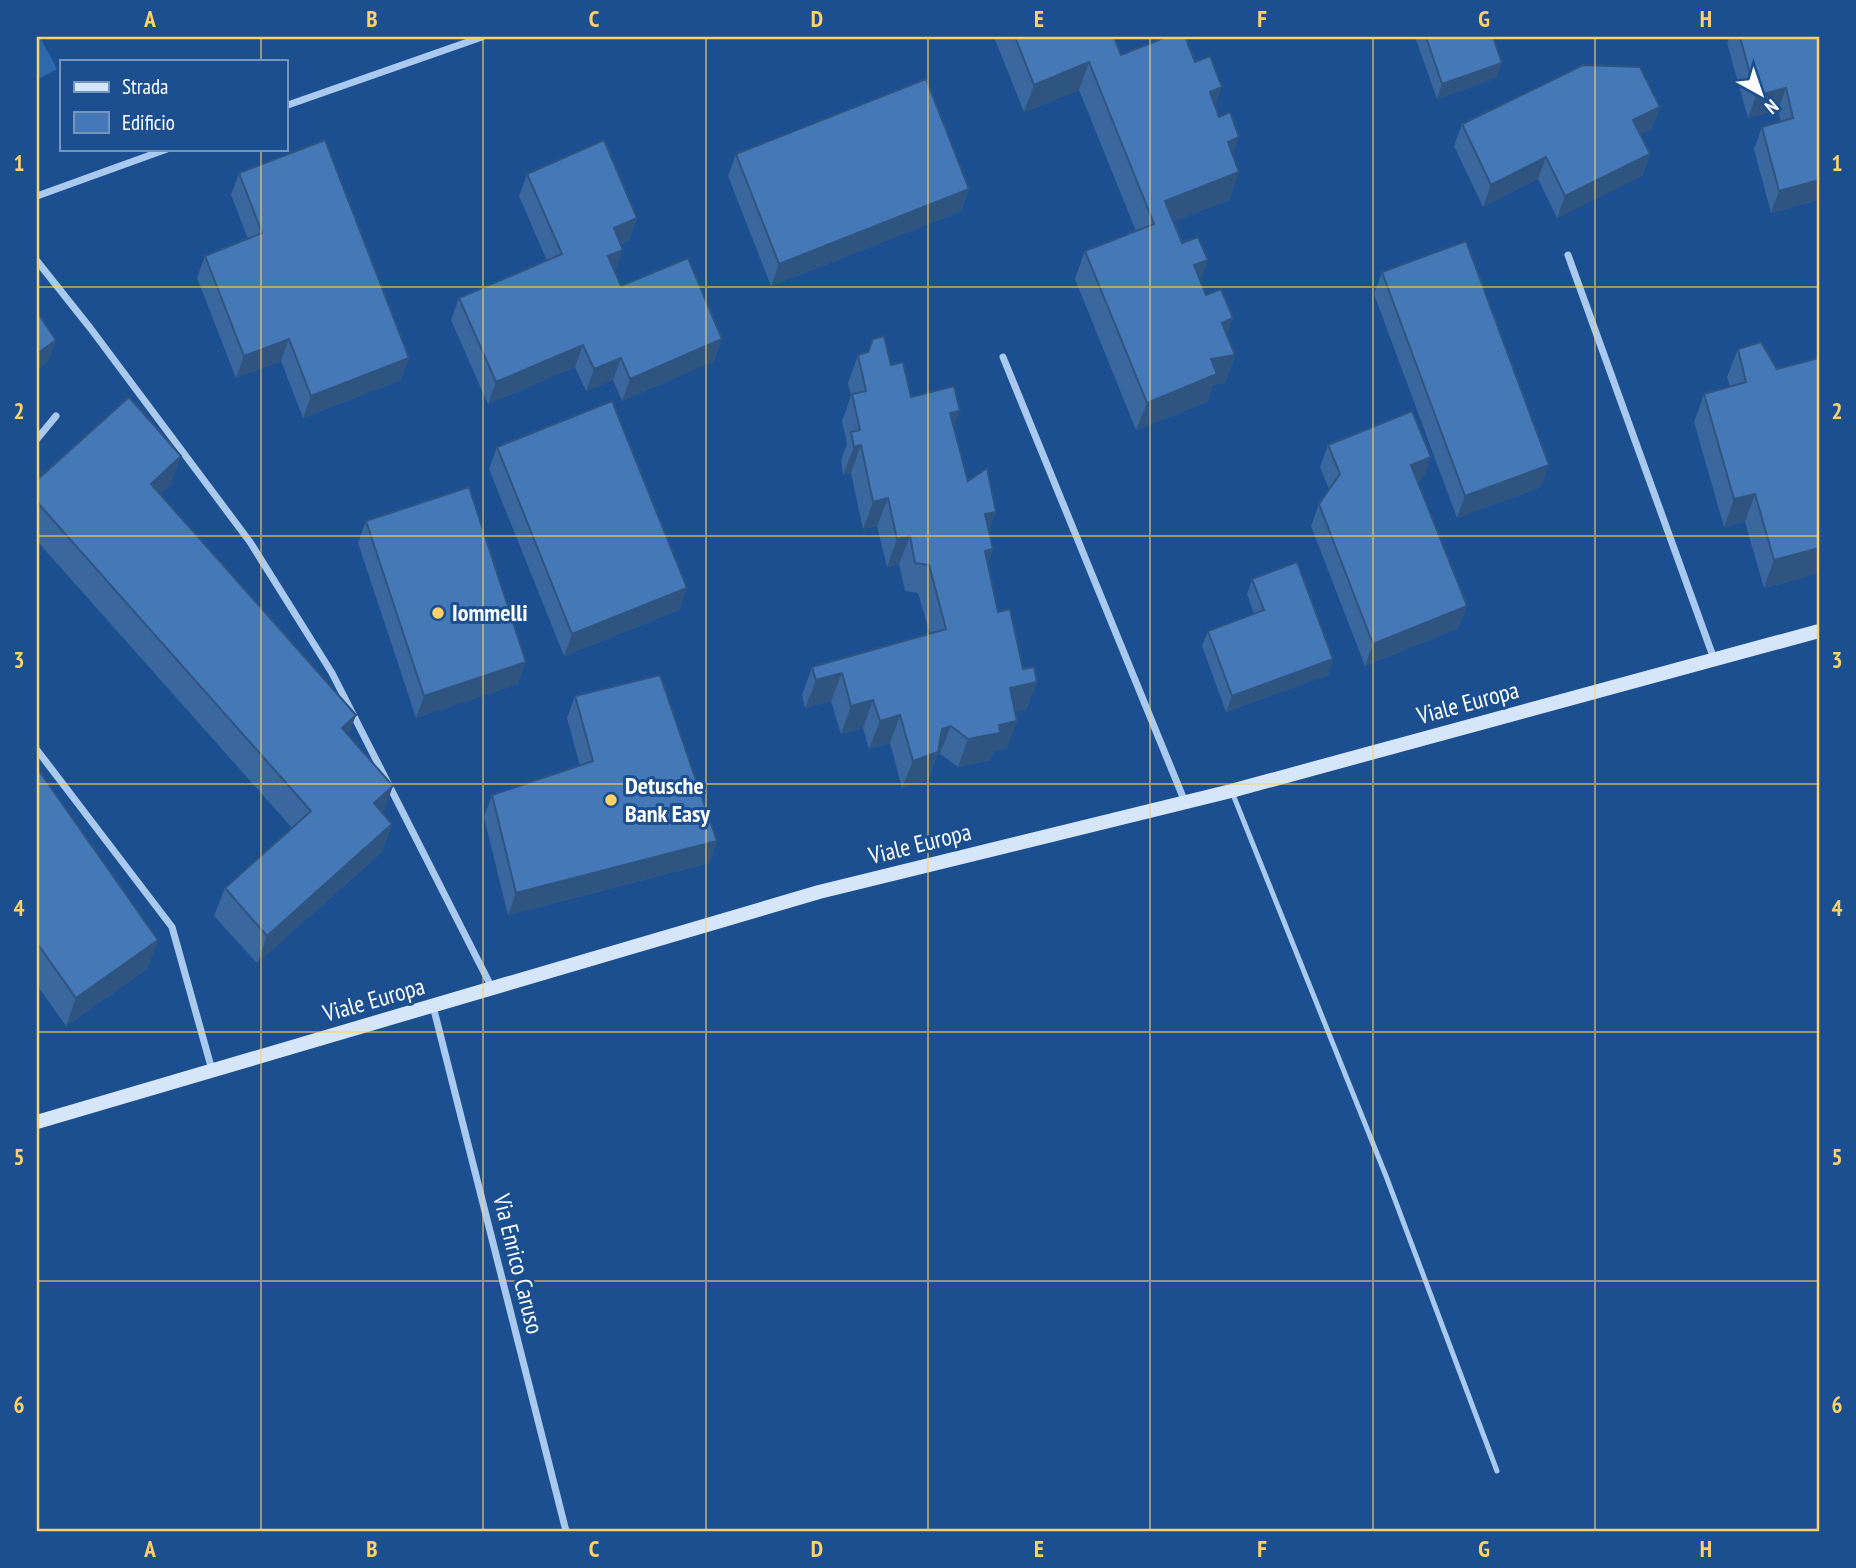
<svg xmlns="http://www.w3.org/2000/svg" width="1856" height="1568" viewBox="0 0 1856 1568" font-family="'PT Sans Narrow',sans-serif">
<rect width="100%" height="100%" fill="#1b4f8f"/>
<polygon fill="#2e69ad" points="37,37 40,37 57,69 37,80"/>
<g fill="none" stroke-linecap="round" stroke-linejoin="round">
<polyline stroke="#a9c9ee" stroke-width="5" points="1232,792 1386,1176 1497,1471"/>
<g stroke="#a9c9ee" stroke-width="7">
<polyline points="285,106 482,37"/>
<polyline points="37,196 167,149"/>
<polyline points="1568,255 1714,659"/>
<polyline points="37,261 91,329 250,542 332,673 492,988"/>
<polyline points="1003,357 1185,802"/>
<polyline points="37,439 56,416"/>
<polyline points="37,750 172,927 212,1070"/>
<polyline points="433,1006 566,1531"/>
</g>
<polyline stroke="#d6e6fa" stroke-width="14" points="37,1122 819,892 1231,791 1819,631"/>
</g>
<g fill="#3a679d">
<polygon points="994,37 1114,37 1121,55 1195,62 1215,107 1239,172 1229,200 1174,221 1206,295 1233,318 1227,334 1235,355 1225,383 1213,385 1207,402 1136,430 1075,279 1085,251 1136,231 1079,90 1024,112"/>
<polygon points="1415,37 1493,37 1502,63 1496,78 1437,99"/>
<polygon points="1730,37 1819,37 1819,200 1771,213 1754,149 1762,127 1781,122 1778,110 1748,118 1727,43"/>
<polygon points="1462,124 1652,129 1640,134 1650,154 1642,176 1557,218 1538,179 1483,207 1454,146"/>
<polygon points="736,154 969,189 961,211 771,286 728,176"/>
<polygon points="239,173 401,380 303,418 281,361 236,378 197,278 205,256 248,239 231,195"/>
<polygon points="527,174 637,218 629,240 621,244 615,272 621,286 722,339 714,361 622,401 613,380 586,391 575,367 488,404 451,320 459,298 547,261 519,196"/>
<polygon points="1382,272 1541,487 1457,518 1374,294"/>
<polygon points="1738,349 1819,573 1764,588 1745,522 1724,527 1694,422 1704,394 1730,387 1727,377"/>
<polygon points="858,355 891,365 911,397 954,428 968,481 989,532 993,549 988,563 998,612 1023,669 1037,682 1026,710 1016,712 1007,748 993,752 990,760 958,767 940,754 937,755 928,780 902,788 890,743 869,749 863,728 841,734 831,701 805,708 802,695 812,667 930,634 918,593 905,591 899,564 887,567 877,526 863,529 851,473 843,475 841,460 847,444 842,421 851,396 848,383"/>
<polygon points="1328,445 1423,479 1418,481 1459,628 1365,666 1311,526 1319,504 1329,489 1320,467"/>
<polygon points="497,447 687,588 679,610 564,656 489,469"/>
<polygon points="37,480 171,484 160,494 349,736 383,814 392,824 382,852 257,963 214,916 225,888 292,828 37,541"/>
<polygon points="366,521 518,684 416,718 358,543"/>
<polygon points="1252,579 1333,659 1328,675 1226,712 1202,646 1208,631 1254,614 1247,594"/>
<polygon points="575,696 717,841 709,863 508,915 484,817 492,795 580,766 567,718"/>
<polygon points="37,768 148,968 66,1026 37,985"/>
</g>
<g fill="#305480">
<polygon points="1089,62 1079,90 1024,112 1034,85"/>
<polygon points="1502,63 1496,78 1437,99 1442,84"/>
<polygon points="1222,87 1212,115 1210,92"/>
<polygon points="1786,88 1778,110 1748,118 1756,96"/>
<polygon points="1660,107 1652,129 1625,142 1633,120"/>
<polygon points="1239,137 1229,164 1228,142"/>
<polygon points="1650,154 1642,176 1557,218 1565,196"/>
<polygon points="1546,157 1538,179 1483,207 1491,185"/>
<polygon points="1239,172 1229,200 1155,229 1165,201"/>
<polygon points="1819,180 1819,200 1771,213 1779,191"/>
<polygon points="969,189 961,211 771,286 779,264"/>
<polygon points="637,218 629,240 606,250 614,228"/>
<polygon points="623,250 615,271 608,256"/>
<polygon points="1208,260 1198,288 1194,265"/>
<polygon points="1233,318 1223,346 1222,323"/>
<polygon points="289,339 281,361 236,378 244,356"/>
<polygon points="722,339 714,361 622,401 630,379"/>
<polygon points="56,340 48,362 37,370 37,354"/>
<polygon points="583,345 575,367 488,404 496,382"/>
<polygon points="1235,355 1225,383 1213,385 1207,402 1136,430 1147,403 1211,359"/>
<polygon points="409,358 401,380 303,418 311,396"/>
<polygon points="621,358 613,380 586,391 594,369"/>
<polygon points="960,411 950,439 950,413"/>
<polygon points="861,445 851,473 843,475 854,447"/>
<polygon points="181,456 171,484 141,512 151,484"/>
<polygon points="1431,457 1423,479 1403,486 1411,465"/>
<polygon points="1549,465 1541,487 1457,518 1465,496"/>
<polygon points="1755,494 1745,522 1724,527 1734,499"/>
<polygon points="888,498 877,526 863,529 873,502"/>
<polygon points="996,512 986,540 985,514"/>
<polygon points="910,536 899,564 887,567 897,539"/>
<polygon points="1819,548 1819,573 1764,588 1774,560"/>
<polygon points="993,549 983,577 985,551"/>
<polygon points="687,588 679,610 564,656 572,634"/>
<polygon points="1467,606 1459,628 1365,666 1373,644"/>
<polygon points="1333,659 1328,675 1226,712 1232,696"/>
<polygon points="526,662 518,684 416,718 424,696"/>
<polygon points="842,673 831,701 805,708 816,680"/>
<polygon points="1037,682 1026,710 1000,716 1010,688"/>
<polygon points="873,700 863,728 841,734 851,706"/>
<polygon points="356,715 346,743 342,728"/>
<polygon points="900,715 890,743 869,749 880,721"/>
<polygon points="1017,721 1007,748 993,752 990,760 958,767 968,739 999,725"/>
<polygon points="951,726 940,754 937,755 928,780 902,788 913,761 942,729"/>
<polygon points="393,786 383,814 374,803"/>
<polygon points="392,824 382,852 257,963 267,936"/>
<polygon points="717,841 709,863 508,915 516,893"/>
<polygon points="158,940 148,968 66,1026 76,998"/>
</g>
<g fill="#4478b7" stroke="#305480" stroke-width="2">
<polygon points="1015,37 1114,37 1121,55 1166,37 1185,37 1195,62 1210,56 1222,87 1210,92 1219,117 1230,112 1239,137 1228,142 1239,172 1165,201 1182,243 1198,237 1208,260 1194,265 1206,295 1221,289 1233,318 1222,323 1235,355 1211,359 1217,374 1147,403 1085,251 1154,224 1089,62 1034,85"/>
<polygon points="1426,37 1493,37 1502,63 1442,84"/>
<polygon points="1740,37 1819,37 1819,180 1779,191 1762,127 1793,118 1786,88 1756,96"/>
<polygon points="1583,65 1640,67 1660,107 1633,120 1650,154 1565,196 1546,157 1491,185 1462,124"/>
<polygon points="926,79 969,189 779,264 736,154"/>
<polygon points="325,140 409,358 311,396 289,339 244,356 205,256 262,233 239,173"/>
<polygon points="604,140 637,218 614,228 623,250 608,256 621,286 688,258 722,339 630,379 621,358 594,369 583,345 496,382 459,298 562,254 527,174"/>
<polygon points="1466,241 1549,465 1465,496 1382,272"/>
<polygon points="37,312 56,340 37,354"/>
<polygon points="884,336 891,365 903,362 911,397 954,386 960,411 950,413 968,481 987,468 996,512 985,514 993,549 985,551 998,612 1010,609 1023,669 1034,667 1037,682 1010,688 1017,721 999,725 1000,733 968,739 951,726 942,729 938,752 913,761 900,715 880,721 873,700 851,706 842,673 816,680 812,667 946,629 929,565 915,563 910,536 897,539 888,498 873,502 861,445 854,447 851,432 860,430 852,394 866,391 858,355 868,352 873,339"/>
<polygon points="1761,342 1777,369 1819,358 1819,548 1774,560 1755,494 1734,499 1704,394 1746,382 1738,349"/>
<polygon points="129,397 181,456 151,484 356,715 342,728 393,786 374,803 392,824 267,936 225,888 311,811 37,502 37,480"/>
<polygon points="612,401 687,588 572,634 497,447"/>
<polygon points="1412,411 1431,457 1411,465 1467,606 1373,644 1319,504 1340,474 1328,445"/>
<polygon points="469,487 526,662 424,696 366,521"/>
<polygon points="1297,562 1333,659 1232,696 1208,631 1264,610 1252,579"/>
<polygon points="660,675 717,841 516,893 492,795 593,761 575,696"/>
<polygon points="37,768 158,940 76,998 37,943"/>
</g>
<path fill="none" stroke="#ffd166" stroke-width="2" stroke-opacity="0.55" d="M 261,37 L 261,61M 483,37 L 483,1531M 706,37 L 706,1531M 928,37 L 928,1531M 1150,37 L 1150,1531M 1373,37 L 1373,1531M 1595,37 L 1595,1531M 261,149 L 261,1531M 37,287 L 1819,287M 37,536 L 1819,536M 37,784 L 1819,784M 37,1032 L 1819,1032M 37,1281 L 1819,1281"/>
<g fill="#ffd166" stroke="#1b4f8f" stroke-width="2.5">
<circle cx="438" cy="613" r="7"/>
<circle cx="611" cy="800" r="7"/>
</g>
<g text-anchor="middle" stroke-width="6" stroke-linejoin="round" paint-order="stroke">
<g font-size="24" font-weight="bold" fill="#fff" stroke="#1b4f8f" text-anchor="start">
<text x="452" y="621">Iommelli</text>
<text x="625" y="794">Detusche<tspan x="625" dy="28">Bank Easy</tspan></text>
</g>
<g font-size="24" fill="#fff" stroke="#1b4f8f">
<text transform="translate(1468 703) rotate(-15)" y="8">Viale Europa</text>
<text transform="translate(920 844) rotate(-14)" y="8">Viale Europa</text>
<text transform="translate(374 1000) rotate(-16)" y="8">Viale Europa</text>
<text transform="translate(518 1264) rotate(76)" y="8">Via Enrico Caruso</text>
</g>
</g>
<rect width="1856" height="1568" fill="none" stroke="#1b4f8f" stroke-width="77"/>
<rect x="60" y="60" width="228" height="91" fill="#1b4f8f" stroke="#7695bc" stroke-width="2"/>
<rect x="74" y="82" width="35" height="10" fill="#d6e6fa" stroke="#7695bc" stroke-width="2"/>
<text x="122" y="94" font-size="21" fill="#ffffff">Strada</text>
<rect x="74" y="112" width="35" height="21" fill="#4478b7" stroke="#7695bc" stroke-width="2"/>
<text x="122" y="130" font-size="21" fill="#ffffff">Edificio</text>
<g transform="translate(1761 94) rotate(140)" stroke="#1b4f8f" stroke-width="5" paint-order="stroke">
<path d="M0-5L12 26L0 18L-12 26Z" fill="#ffffff"/>
<text y="-10" font-size="19" font-weight="bold" text-anchor="middle" fill="#ffffff">N</text>
</g>
<rect x="38" y="38" width="1780" height="1492" fill="none" stroke="#ffd166" stroke-width="2.5"/>
<g font-size="23" text-anchor="middle" font-weight="bold" fill="#ffd166">
<text x="150" y="27">A</text>
<text x="372" y="27">B</text>
<text x="594" y="27">C</text>
<text x="817" y="27">D</text>
<text x="1039" y="27">E</text>
<text x="1262" y="27">F</text>
<text x="1484" y="27">G</text>
<text x="1706" y="27">H</text>
<text x="19" y="171">1</text>
<text x="1837" y="171">1</text>
<text x="19" y="419">2</text>
<text x="1837" y="419">2</text>
<text x="19" y="668">3</text>
<text x="1837" y="668">3</text>
<text x="19" y="916">4</text>
<text x="1837" y="916">4</text>
<text x="19" y="1165">5</text>
<text x="1837" y="1165">5</text>
<text x="19" y="1413">6</text>
<text x="1837" y="1413">6</text>
<text x="150" y="1557">A</text>
<text x="372" y="1557">B</text>
<text x="594" y="1557">C</text>
<text x="817" y="1557">D</text>
<text x="1039" y="1557">E</text>
<text x="1262" y="1557">F</text>
<text x="1484" y="1557">G</text>
<text x="1706" y="1557">H</text>
</g>
</svg>
